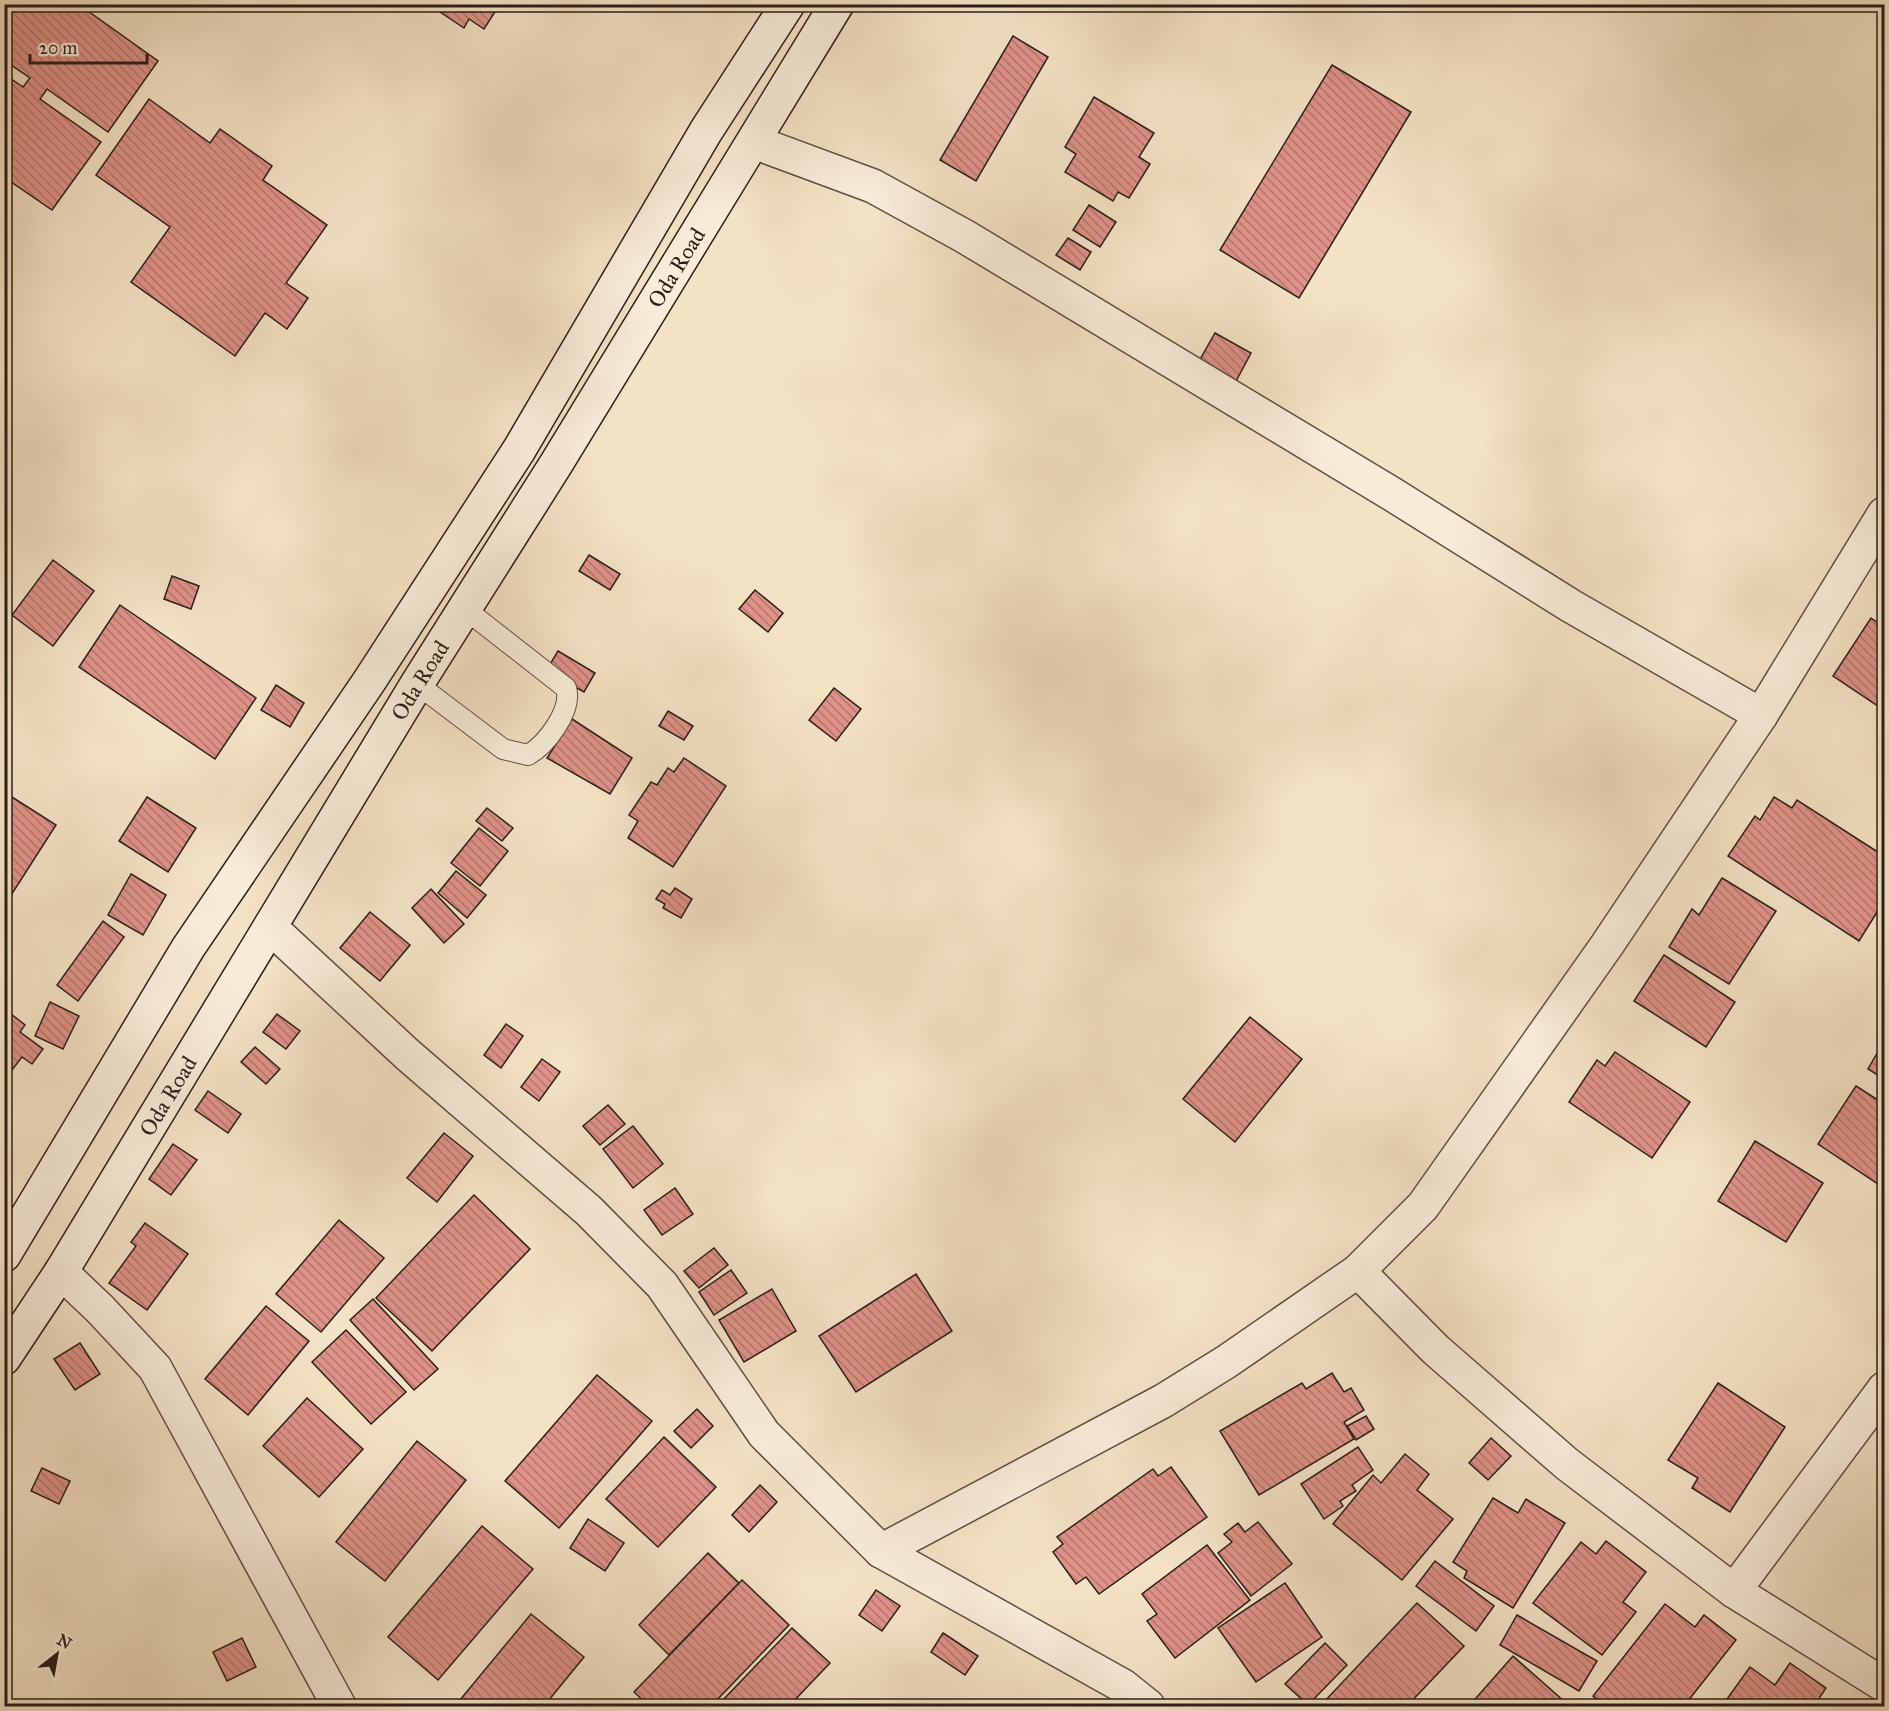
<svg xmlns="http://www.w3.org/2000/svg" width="1889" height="1711" viewBox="0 0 1889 1711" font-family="'IM FELL Great Primer',serif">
<defs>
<pattern id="building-back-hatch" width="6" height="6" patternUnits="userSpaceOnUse" patternTransform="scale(1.5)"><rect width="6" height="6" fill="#df9288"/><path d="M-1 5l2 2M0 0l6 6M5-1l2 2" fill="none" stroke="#b5776e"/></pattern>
</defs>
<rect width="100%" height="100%" fill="#f4e2c5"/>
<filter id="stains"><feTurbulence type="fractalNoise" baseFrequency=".00333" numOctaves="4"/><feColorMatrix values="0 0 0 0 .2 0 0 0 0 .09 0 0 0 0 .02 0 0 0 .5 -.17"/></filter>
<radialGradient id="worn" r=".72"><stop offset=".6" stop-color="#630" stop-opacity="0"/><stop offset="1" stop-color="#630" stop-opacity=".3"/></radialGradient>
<g fill="url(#building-back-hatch)" stroke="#2b1e19" stroke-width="1.5">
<polygon points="4,4 78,4 158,61 108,132 47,89 40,99 101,142 52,210 4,177 4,74 23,87 30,78 4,60"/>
<polygon points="428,4 500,4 484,29 469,19 464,28"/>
<polygon points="1013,36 1048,57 976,181 940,160"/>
<polygon points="1332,65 1411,112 1299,298 1220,250"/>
<polygon points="1094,97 1154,133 1139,157 1150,164 1129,198 1118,192 1113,201 1065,172 1076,154 1065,147"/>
<polygon points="149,99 210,143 220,129 272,166 263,180 327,225 286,283 308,298 287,329 265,313 235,356 131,282 170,227 96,175"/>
<polygon points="1089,205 1116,222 1100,247 1073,230"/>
<polygon points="1068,238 1091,252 1080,270 1056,255"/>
<polygon points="1215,333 1251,353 1235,383 1198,363"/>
<polygon points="589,555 620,574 610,590 579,571"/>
<polygon points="53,560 94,591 53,646 12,615"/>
<polygon points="172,576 199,586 191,609 164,599"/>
<polygon points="755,590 783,613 768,632 739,609"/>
<polygon points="120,605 256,698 215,759 79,667"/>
<polygon points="1871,618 1884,627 1884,710 1833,676"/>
<polygon points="558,651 595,673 584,692 546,671"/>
<polygon points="276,685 304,703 290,727 261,710"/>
<polygon points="834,688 861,709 836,741 809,720"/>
<polygon points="668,711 693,726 684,740 659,726"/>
<polygon points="572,719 632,758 610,794 547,758"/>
<polygon points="684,758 726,786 673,867 628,838 638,821 629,815 651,782 657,785 668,768 674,772"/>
<polygon points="4,792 56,825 8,900 4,898"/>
<polygon points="147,797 196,828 168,872 119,841"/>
<polygon points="1774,797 1792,808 1797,800 1884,856 1884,901 1859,941 1728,856 1755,816 1760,820"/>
<polygon points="487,808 513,828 502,841 476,821"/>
<polygon points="479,828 508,851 480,886 451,863"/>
<polygon points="456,871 486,895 467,918 438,893"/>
<polygon points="131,874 166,895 143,935 108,915"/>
<polygon points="1722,878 1776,911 1729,984 1669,947 1692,909 1699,915"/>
<polygon points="675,888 692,899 681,918 663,908 665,904 656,899 662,890 670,895"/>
<polygon points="431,889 464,924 444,943 412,908"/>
<polygon points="370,912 410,945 380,981 340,948"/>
<polygon points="103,921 124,937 78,1001 57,985"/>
<polygon points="1664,955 1735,1002 1706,1047 1634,1001"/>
<polygon points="50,1002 79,1016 63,1049 35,1036"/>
<polygon points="11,1014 25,1025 20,1032 43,1049 32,1064 22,1057 12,1070 4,1064 4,1022"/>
<polygon points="277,1014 300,1031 286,1049 263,1032"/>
<polygon points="1250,1017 1302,1059 1235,1142 1183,1099"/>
<polygon points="506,1024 523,1036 501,1068 484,1055"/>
<polygon points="1884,1041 1884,1079 1868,1069"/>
<polygon points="255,1047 280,1069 266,1084 241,1062"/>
<polygon points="1615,1052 1690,1102 1652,1158 1569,1102 1597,1060 1605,1066"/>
<polygon points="542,1059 560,1072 539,1101 521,1087"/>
<polygon points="1856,1086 1884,1104 1884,1188 1818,1144"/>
<polygon points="208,1091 241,1114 228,1133 195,1110"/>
<polygon points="608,1105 625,1124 600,1145 583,1126"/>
<polygon points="633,1126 663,1164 633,1188 603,1149"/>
<polygon points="444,1133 473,1156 437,1202 407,1178"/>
<polygon points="1755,1141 1823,1183 1786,1242 1718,1201"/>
<polygon points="173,1144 197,1160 171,1195 149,1179"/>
<polygon points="675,1188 693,1214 662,1235 644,1210"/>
<polygon points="474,1195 530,1249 432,1351 376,1298"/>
<polygon points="339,1220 384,1258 321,1332 276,1294"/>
<polygon points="145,1223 188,1254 147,1310 109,1283 136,1246 131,1242"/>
<polygon points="714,1248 728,1265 699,1288 684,1271"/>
<polygon points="731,1270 747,1293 714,1315 699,1292"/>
<polygon points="916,1274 952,1331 856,1392 819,1336"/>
<polygon points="772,1289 796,1331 744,1362 719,1320"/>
<polygon points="373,1299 438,1369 414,1390 350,1320"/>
<polygon points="266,1306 309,1341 248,1415 205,1379"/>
<polygon points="346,1330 406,1392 371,1424 312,1362"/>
<polygon points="80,1343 100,1374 75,1390 54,1359"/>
<polygon points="1332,1373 1344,1392 1351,1388 1364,1410 1344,1422 1354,1439 1259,1495 1220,1431 1302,1383 1306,1389"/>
<polygon points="597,1375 652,1421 559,1528 505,1481"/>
<polygon points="1718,1383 1785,1427 1730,1512 1692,1488 1698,1478 1668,1460"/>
<polygon points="307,1398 363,1449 319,1497 263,1446"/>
<polygon points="697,1409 713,1426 691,1448 674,1431"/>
<polygon points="1366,1416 1374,1429 1356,1440 1347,1426"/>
<polygon points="664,1437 716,1487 658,1547 606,1499"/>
<polygon points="1491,1438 1511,1456 1488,1480 1469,1463"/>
<polygon points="417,1441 466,1480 385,1581 336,1542"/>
<polygon points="1358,1447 1373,1470 1352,1485 1356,1491 1340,1501 1343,1506 1324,1519 1301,1484"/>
<polygon points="1405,1454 1429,1474 1417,1490 1453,1519 1402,1580 1333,1524 1373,1475 1381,1483"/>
<polygon points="1171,1467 1207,1517 1099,1594 1086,1577 1076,1584 1053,1552 1063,1544 1057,1537 1153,1469 1158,1476"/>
<polygon points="42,1468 70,1481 59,1504 31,1491"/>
<polygon points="760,1485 777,1502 749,1532 732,1515"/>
<polygon points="1493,1498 1518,1513 1526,1499 1565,1523 1513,1608 1464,1578 1467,1571 1453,1562"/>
<polygon points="588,1519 624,1543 605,1571 570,1548"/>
<polygon points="1258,1522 1292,1564 1251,1596 1218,1553 1232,1542 1224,1534 1238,1523 1245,1532"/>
<polygon points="482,1526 533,1569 438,1680 388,1637"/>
<polygon points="1606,1541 1646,1572 1623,1602 1636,1612 1602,1655 1533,1603 1581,1542 1596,1554"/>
<polygon points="1207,1545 1250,1600 1175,1658 1147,1621 1157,1614 1142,1594"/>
<polygon points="708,1553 739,1583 669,1655 639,1625"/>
<polygon points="1435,1561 1494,1606 1476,1631 1416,1586"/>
<polygon points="742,1580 789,1625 716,1701 723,1706 649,1706 634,1692"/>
<polygon points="1285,1583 1322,1637 1256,1682 1218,1628"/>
<polygon points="876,1590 900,1606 882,1631 859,1615"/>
<polygon points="1417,1603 1464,1646 1407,1706 1325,1706 1322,1704"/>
<polygon points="1665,1604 1695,1627 1704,1615 1736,1640 1684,1706 1606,1706 1593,1696"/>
<polygon points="531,1614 584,1657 544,1706 455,1706"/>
<polygon points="1517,1615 1597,1661 1579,1691 1500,1645"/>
<polygon points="792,1628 830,1663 789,1706 727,1706 722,1701"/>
<polygon points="943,1633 978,1656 965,1675 931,1652"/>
<polygon points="242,1638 256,1667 227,1681 213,1652"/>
<polygon points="1325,1643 1347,1665 1308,1705 1285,1684"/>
<polygon points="1513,1656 1566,1703 1562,1706 1469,1706"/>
<polygon points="1790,1663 1826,1688 1814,1706 1722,1706 1750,1667 1775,1685"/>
</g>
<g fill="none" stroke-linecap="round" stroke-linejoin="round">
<defs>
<path id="lane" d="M 417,684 L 503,749 L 528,755 C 546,745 573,710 566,688 L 465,609"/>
<g id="street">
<polyline points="754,142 873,186 964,236 1392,494 1571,606 1761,715"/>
<polyline points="270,927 408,1055 589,1211 662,1285 764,1434 881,1551 1123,1686 1148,1706"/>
<polyline points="1358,1271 1435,1349 1567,1464 1734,1591 1884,1685"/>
<polyline points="61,1272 100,1309 155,1368 339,1706"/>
<polyline points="881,1551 1163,1401 1226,1362 1358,1271 1423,1206 1607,945 1761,715 1884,514"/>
<polyline points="1734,1591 1884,1389"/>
</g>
<g id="secondary">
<polyline points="4,1255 188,948 370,680 519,450 706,131 788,4"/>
<path id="s1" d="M 4,1358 L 61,1272 L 417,684 L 556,464 L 837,4"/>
</g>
</defs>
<use href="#lane" stroke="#5d4f44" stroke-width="22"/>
<use href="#street" stroke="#5d4f44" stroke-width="36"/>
<use href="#secondary" stroke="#2b1e19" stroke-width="36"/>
<use href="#lane" stroke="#f8ecd9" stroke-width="20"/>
<use href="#street" stroke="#f8ecd9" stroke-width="33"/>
<use href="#secondary" stroke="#f8ecd9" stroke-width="33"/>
</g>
<g text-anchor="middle" stroke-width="4.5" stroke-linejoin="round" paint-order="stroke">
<g font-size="22" fill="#2b1e19" stroke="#f8ecd9">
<text dy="8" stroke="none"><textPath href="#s1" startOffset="1281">Oda Road</textPath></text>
<text dy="8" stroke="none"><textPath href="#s1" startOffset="795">Oda Road</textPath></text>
<text dy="8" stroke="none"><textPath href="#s1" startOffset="309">Oda Road</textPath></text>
</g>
</g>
<rect width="1889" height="1711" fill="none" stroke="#f4e2c5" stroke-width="24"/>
<rect x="6" y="6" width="1877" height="1699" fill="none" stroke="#2b1e19" stroke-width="3"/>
<rect x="12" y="12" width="1865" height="1687" fill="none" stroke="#2b1e19" stroke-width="1.5"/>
<g transform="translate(57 1654) rotate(31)" stroke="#f8ecd9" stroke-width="4.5" paint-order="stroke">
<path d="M0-4.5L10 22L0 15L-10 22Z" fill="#2b1e19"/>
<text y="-9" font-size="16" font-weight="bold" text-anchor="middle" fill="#2b1e19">N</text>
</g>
<path d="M30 54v9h117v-9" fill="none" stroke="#2b1e19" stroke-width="3"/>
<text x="39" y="54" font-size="18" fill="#2b1e19" stroke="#f8ecd9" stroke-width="4.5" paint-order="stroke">20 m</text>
<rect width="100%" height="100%" filter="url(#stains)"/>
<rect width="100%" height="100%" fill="url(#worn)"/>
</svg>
